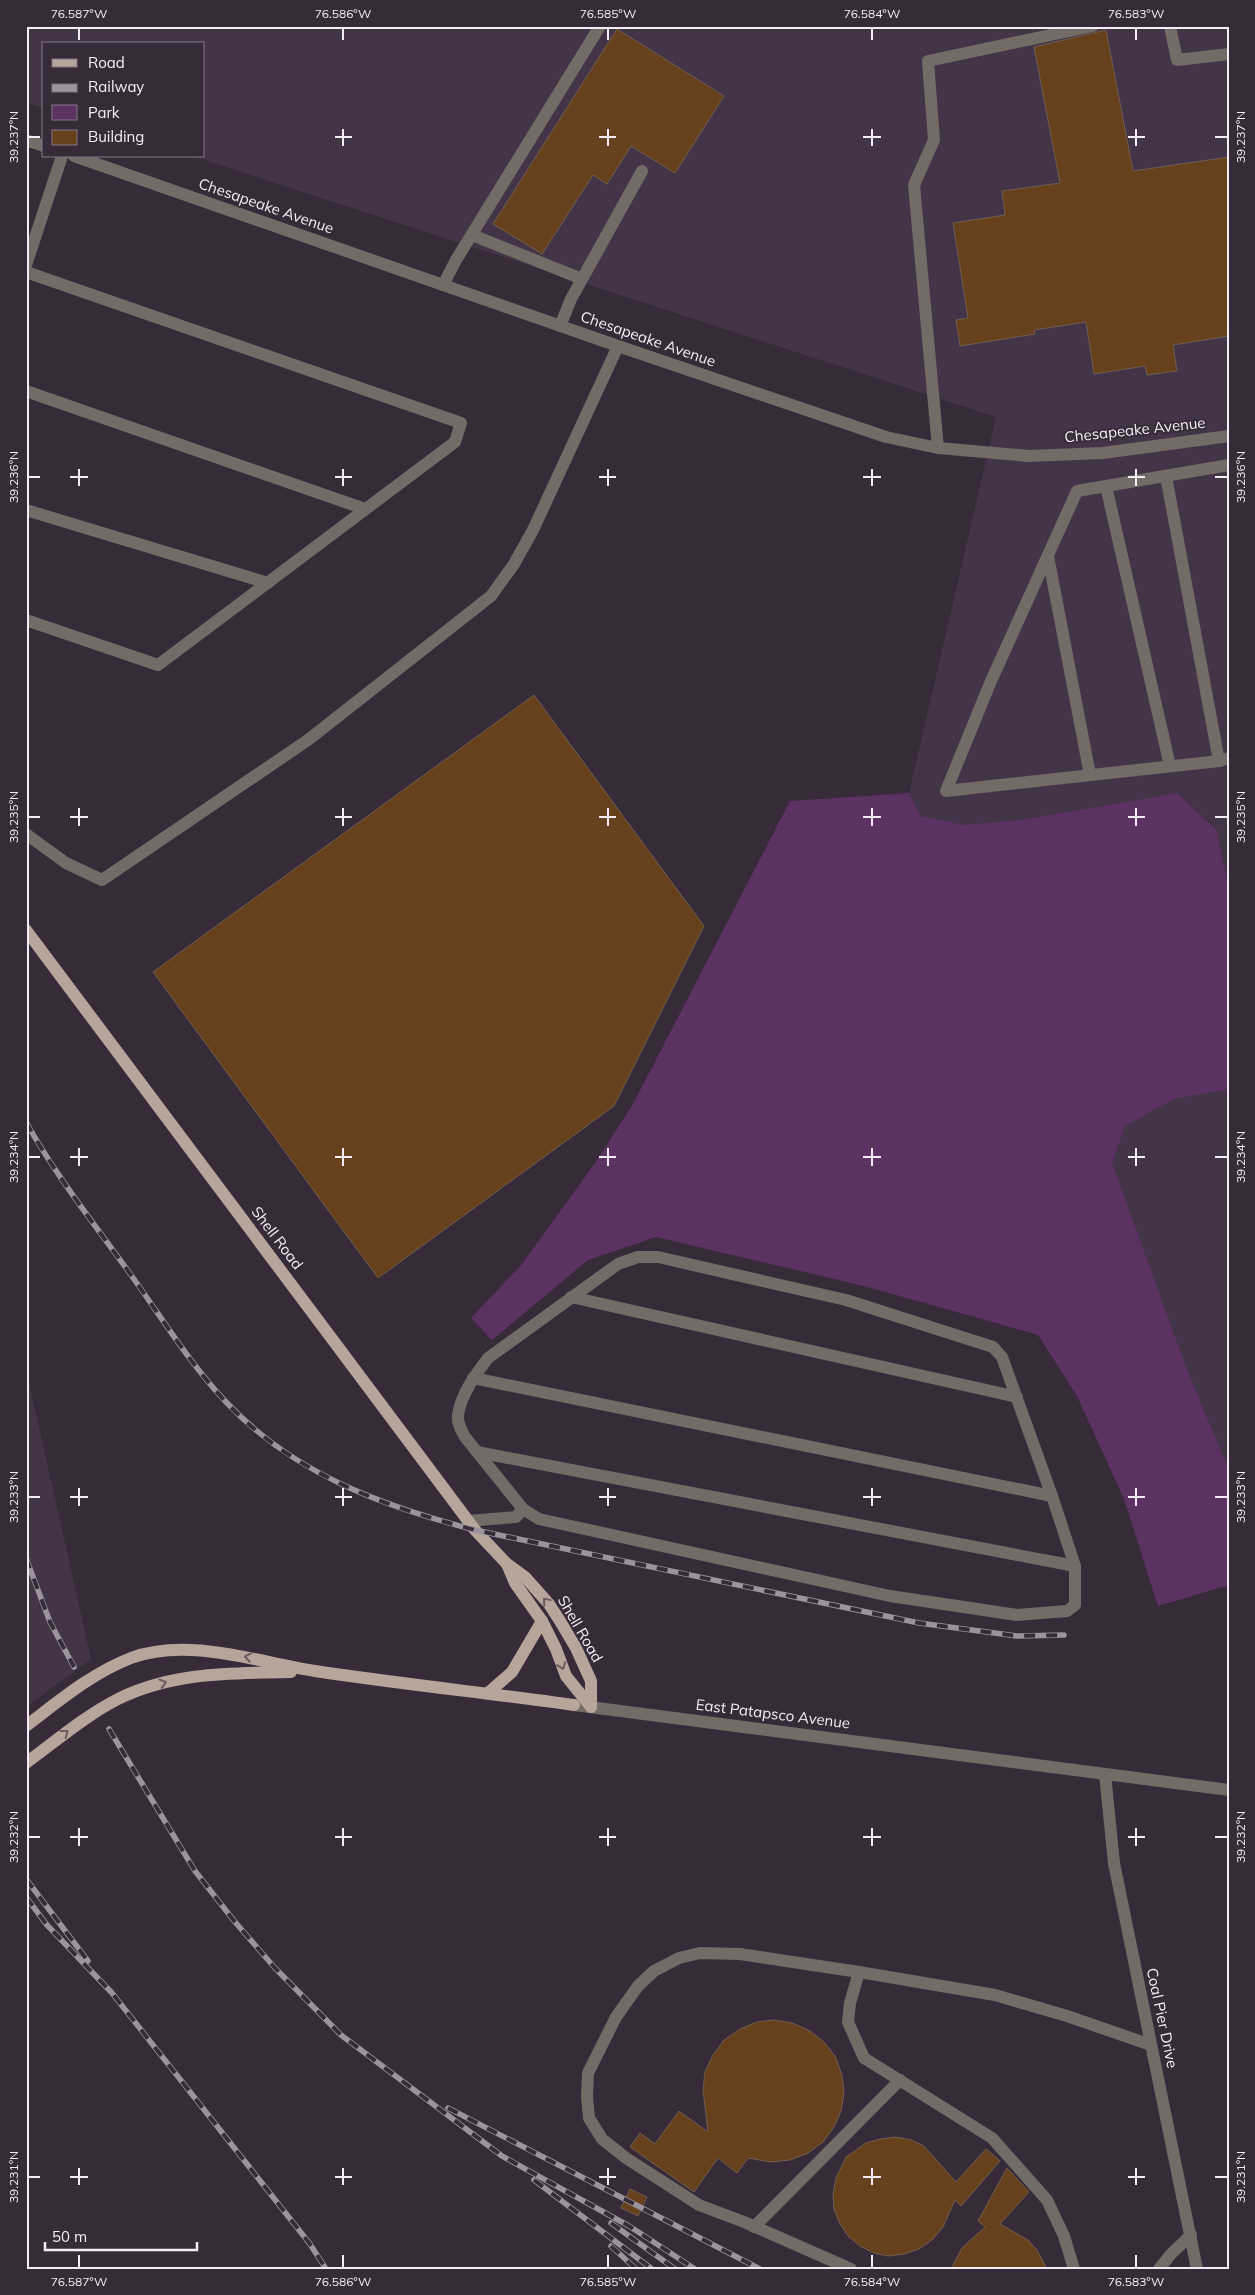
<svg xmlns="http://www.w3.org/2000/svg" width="1255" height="2295" viewBox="0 0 1255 2295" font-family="Mulish,sans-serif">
<rect width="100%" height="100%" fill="#372b39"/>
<g fill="#443447">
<polygon points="26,26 1229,26 1229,1476 909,793 996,417 192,156 204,156 204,44 44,44 44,108 26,102"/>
<polygon points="26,1369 91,1659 26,1707"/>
</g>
<polygon fill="#5b3262" points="909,793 920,816 964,825 1022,820 1177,793 1217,831 1229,892 1229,1089 1174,1099 1125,1126 1112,1163 1187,1370 1229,1470 1229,1585 1158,1606 1124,1499 1077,1396 1038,1335 864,1286 656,1237 588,1260 492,1340 471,1318 522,1264 595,1163 633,1104 790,801"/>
<g fill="#67401c" stroke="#6f5e51">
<polygon points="617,29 724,96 675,173 631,146 607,184 593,175 542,254 493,224"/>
<polygon points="1106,30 1133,171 1229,157 1229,336 1173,345 1177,371 1147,375 1145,366 1094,374 1086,322 1034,330 1035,334 960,346 956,320 968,318 953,223 1005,215 1002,191 1060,183 1034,47"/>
<polygon points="534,695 704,926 614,1106 378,1278 153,972"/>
<polygon points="774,2020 792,2023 810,2031 824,2042 835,2056 842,2075 844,2093 841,2111 834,2127 823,2142 808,2153 790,2160 771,2162 748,2158 737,2173 718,2158 694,2192 630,2147 640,2133 655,2144 679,2111 708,2132 703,2090 705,2072 713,2055 724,2040 740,2029 757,2022"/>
<polygon points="896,2137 911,2140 924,2146 956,2182 986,2149 1000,2161 961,2206 955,2200 943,2227 932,2240 919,2249 904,2254 888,2256 874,2253 860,2246 848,2236 839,2222 834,2209 833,2193 836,2178 846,2157 866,2143 880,2139"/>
<polygon points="1007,2168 1029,2192 1000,2224 1028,2240 1037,2250 1047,2269 951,2269 962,2248 985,2227 978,2221"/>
<polygon points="630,2189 647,2197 638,2216 621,2208"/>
</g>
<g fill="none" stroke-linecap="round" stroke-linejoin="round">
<g stroke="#736b66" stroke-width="12">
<polyline points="1170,26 1177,60 1229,54"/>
<polyline points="26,140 44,146"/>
<polyline points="74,156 618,346 886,437 938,448 1029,456 1103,453 1229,436"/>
<polyline points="472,235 582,279"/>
<polyline points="26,265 62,156"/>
<polyline points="26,272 461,423 455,442 158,665 26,620"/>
<polyline points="443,285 456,260 600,26"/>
<polyline points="560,326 571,299 642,171"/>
<polyline points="26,391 365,509"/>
<polyline points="938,448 914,185 934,140 928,61 1093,26"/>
<polyline points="1229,465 1077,491 991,681 946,791 1219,761 1229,758"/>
<polyline points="1166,476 1219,761"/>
<polyline points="1106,486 1170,766"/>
<polyline points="26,510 268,583"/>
<polyline points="1048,556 1090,775"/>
<polyline points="26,834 66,863 102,880 308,740 491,596 514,564 533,530 618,346"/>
<polyline points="571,1297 1017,1397"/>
<polyline points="473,1378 1052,1496"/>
<polyline points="477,1452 1075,1566"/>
<path d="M 468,1521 L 516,1517 L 523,1509 L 539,1519 L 890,1596 L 1017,1615 L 1067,1611 L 1075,1605 L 1075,1566 L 1052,1496 L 1002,1357 L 993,1347 L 846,1300 L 658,1257 L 638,1257 L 618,1264 L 488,1358 C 476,1374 461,1394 458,1415 C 457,1423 461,1430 465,1437 L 523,1509"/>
<polyline points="574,1705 1229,1790"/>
<polyline points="1105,1774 1114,1863 1197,2269"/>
<polyline points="859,1972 850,2003 848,2022 864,2058 992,2138 1047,2200 1064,2236 1074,2269"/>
<polyline points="754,2227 900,2080"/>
<polyline points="851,2269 744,2222 699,2205 626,2158 602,2139 589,2118 587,2096 588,2073 616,2017 638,1986 654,1971 679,1958 700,1953 740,1954 859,1972 995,1995 1067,2016 1151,2045"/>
<polyline points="1159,2269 1171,2254 1191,2235"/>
</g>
<g stroke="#b6a59a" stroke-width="12">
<polyline points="26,930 475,1530 506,1563 525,1577 549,1604 560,1621 576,1648 591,1681 591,1707"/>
<polyline points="507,1564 515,1583 542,1621 556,1649 566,1676 591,1707"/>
<polyline points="488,1693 512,1672 542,1621"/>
<path d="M 26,1726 C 59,1701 92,1673 131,1658 C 189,1637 257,1662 315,1671 C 401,1684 488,1693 574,1705"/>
<path d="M 26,1763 C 56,1741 85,1716 118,1699 C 172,1672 231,1673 291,1672"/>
</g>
<defs>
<g id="rail">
<path d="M 26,1122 C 56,1176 95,1225 131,1275 C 162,1318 190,1364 226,1402 C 294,1474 382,1506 475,1530 L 919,1623 L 1017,1636 L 1064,1635"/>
<polyline points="26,1558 50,1622 74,1667"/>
<polyline points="109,1729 195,1871 235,1922 275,1968 341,2035 502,2156 629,2226 695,2269"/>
<polyline points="26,1879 88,1961"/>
<polyline points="26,1897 47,1925 112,1993 310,2244 326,2269"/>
<polyline points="448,2108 760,2269"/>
<polyline points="534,2180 652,2269"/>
<polyline points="611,2223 675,2269"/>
<polyline points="611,2246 636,2269"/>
</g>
</defs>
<use href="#rail" stroke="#9d939e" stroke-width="5.5"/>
<use href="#rail" stroke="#372b39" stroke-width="4" stroke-dasharray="11" stroke-linecap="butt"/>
</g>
<defs><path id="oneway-chevron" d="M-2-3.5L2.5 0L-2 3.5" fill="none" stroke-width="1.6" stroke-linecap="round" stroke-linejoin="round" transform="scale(1.25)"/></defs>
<g stroke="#6a5c60">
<use href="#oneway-chevron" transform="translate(546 1601) rotate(-130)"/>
<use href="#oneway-chevron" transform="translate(248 1657) rotate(-170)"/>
<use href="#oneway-chevron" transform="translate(562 1666) rotate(70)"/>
<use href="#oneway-chevron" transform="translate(163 1683) rotate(-16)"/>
<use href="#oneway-chevron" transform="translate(65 1733) rotate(-37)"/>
</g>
<path fill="none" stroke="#f5edf6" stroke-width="2" d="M 79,28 L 79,40M 343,28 L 343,40M 608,28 L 608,40M 872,28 L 872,40M 1136,28 L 1136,40M 343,129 L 343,146M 608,129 L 608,146M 872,129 L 872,146M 1136,129 L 1136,146M 28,137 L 40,137M 335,137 L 352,137M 599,137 L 616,137M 863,137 L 881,137M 1128,137 L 1145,137M 1215,137 L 1228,137M 79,469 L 79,486M 343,469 L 343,486M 608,469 L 608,486M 872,469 L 872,486M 1136,469 L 1136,486M 28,477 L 40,477M 70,477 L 88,477M 335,477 L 352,477M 599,477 L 616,477M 863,477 L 881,477M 1128,477 L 1145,477M 1215,477 L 1228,477M 79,808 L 79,826M 343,808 L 343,826M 608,808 L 608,826M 872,808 L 872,826M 1136,808 L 1136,826M 28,817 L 40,817M 70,817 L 88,817M 335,817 L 352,817M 599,817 L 616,817M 863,817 L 881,817M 1128,817 L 1145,817M 1215,817 L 1228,817M 79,1148 L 79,1166M 343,1148 L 343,1166M 608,1148 L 608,1166M 872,1148 L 872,1166M 1136,1148 L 1136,1166M 28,1157 L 40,1157M 70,1157 L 88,1157M 335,1157 L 352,1157M 599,1157 L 616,1157M 863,1157 L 881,1157M 1128,1157 L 1145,1157M 1215,1157 L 1228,1157M 79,1488 L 79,1506M 343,1488 L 343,1506M 608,1488 L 608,1506M 872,1488 L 872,1506M 1136,1488 L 1136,1506M 28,1497 L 40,1497M 70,1497 L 88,1497M 335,1497 L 352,1497M 599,1497 L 616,1497M 863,1497 L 881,1497M 1128,1497 L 1145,1497M 1215,1497 L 1228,1497M 79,1828 L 79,1846M 343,1828 L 343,1846M 608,1828 L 608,1846M 872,1828 L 872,1846M 1136,1828 L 1136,1846M 28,1837 L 40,1837M 70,1837 L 88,1837M 335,1837 L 352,1837M 599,1837 L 616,1837M 863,1837 L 881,1837M 1128,1837 L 1145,1837M 1215,1837 L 1228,1837M 79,2168 L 79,2185M 343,2168 L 343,2185M 608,2168 L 608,2185M 872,2168 L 872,2185M 1136,2168 L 1136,2185M 28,2177 L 40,2177M 70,2177 L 88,2177M 335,2177 L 352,2177M 599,2177 L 616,2177M 863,2177 L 881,2177M 1128,2177 L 1145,2177M 1215,2177 L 1228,2177M 79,2255 L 79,2268M 343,2255 L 343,2268M 608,2255 L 608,2268M 872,2255 L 872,2268M 1136,2255 L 1136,2268"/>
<g text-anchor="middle" stroke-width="4" stroke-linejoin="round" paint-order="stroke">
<g font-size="15" fill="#f5edf6" stroke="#372b39">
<text transform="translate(266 206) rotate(19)" y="5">Chesapeake Avenue</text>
<text transform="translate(648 339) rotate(19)" y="5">Chesapeake Avenue</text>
<text transform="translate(1135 430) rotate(-6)" y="5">Chesapeake Avenue</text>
<text transform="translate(277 1238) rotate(53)" y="5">Shell Road</text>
<text transform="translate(580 1629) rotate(60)" y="5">Shell Road</text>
<text transform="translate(773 1714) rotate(7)" y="5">East Patapsco Avenue</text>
<text transform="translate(1162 2018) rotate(78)" y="5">Coal Pier Drive</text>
</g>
</g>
<rect width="1255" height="2295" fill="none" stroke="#372b39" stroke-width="55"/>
<rect x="42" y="42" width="162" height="115" fill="#372b39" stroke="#837985"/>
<rect x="52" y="59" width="25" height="8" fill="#b6a59a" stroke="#837985"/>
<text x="88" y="68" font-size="15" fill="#f5edf6">Road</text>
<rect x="52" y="84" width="25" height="8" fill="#9d939e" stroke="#837985"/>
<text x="88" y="92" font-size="15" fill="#f5edf6">Railway</text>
<rect x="52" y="105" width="25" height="15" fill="#5b3262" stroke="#837985"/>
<text x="88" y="118" font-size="15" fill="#f5edf6">Park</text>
<rect x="52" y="130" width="25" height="15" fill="#67401c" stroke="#837985"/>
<text x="88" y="142" font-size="15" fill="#f5edf6">Building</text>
<path d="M45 2242v8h152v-8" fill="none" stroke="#f5edf6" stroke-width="2.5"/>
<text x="52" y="2242" font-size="15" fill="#f5edf6" stroke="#372b39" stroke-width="4" paint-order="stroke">50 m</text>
<rect x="28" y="28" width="1200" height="2240" fill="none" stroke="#f5edf6" stroke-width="2"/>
<g font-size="12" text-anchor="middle" fill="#f5edf6">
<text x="79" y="18">76.587°W</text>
<text x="343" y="18">76.586°W</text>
<text x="608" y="18">76.585°W</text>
<text x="872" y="18">76.584°W</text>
<text x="1136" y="18">76.583°W</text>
<text transform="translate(14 137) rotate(-90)" y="4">39.237°N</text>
<text transform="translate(1241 137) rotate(-90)" y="4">39.237°N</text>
<text transform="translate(14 477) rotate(-90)" y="4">39.236°N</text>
<text transform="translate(1241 477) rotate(-90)" y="4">39.236°N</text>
<text transform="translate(14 817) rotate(-90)" y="4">39.235°N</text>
<text transform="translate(1241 817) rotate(-90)" y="4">39.235°N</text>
<text transform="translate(14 1157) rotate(-90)" y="4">39.234°N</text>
<text transform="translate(1241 1157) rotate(-90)" y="4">39.234°N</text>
<text transform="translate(14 1497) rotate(-90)" y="4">39.233°N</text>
<text transform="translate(1241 1497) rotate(-90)" y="4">39.233°N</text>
<text transform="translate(14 1837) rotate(-90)" y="4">39.232°N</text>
<text transform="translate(1241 1837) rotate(-90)" y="4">39.232°N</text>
<text transform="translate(14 2177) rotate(-90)" y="4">39.231°N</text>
<text transform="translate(1241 2177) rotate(-90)" y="4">39.231°N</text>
<text x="79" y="2286">76.587°W</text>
<text x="343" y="2286">76.586°W</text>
<text x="608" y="2286">76.585°W</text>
<text x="872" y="2286">76.584°W</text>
<text x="1136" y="2286">76.583°W</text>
</g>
</svg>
